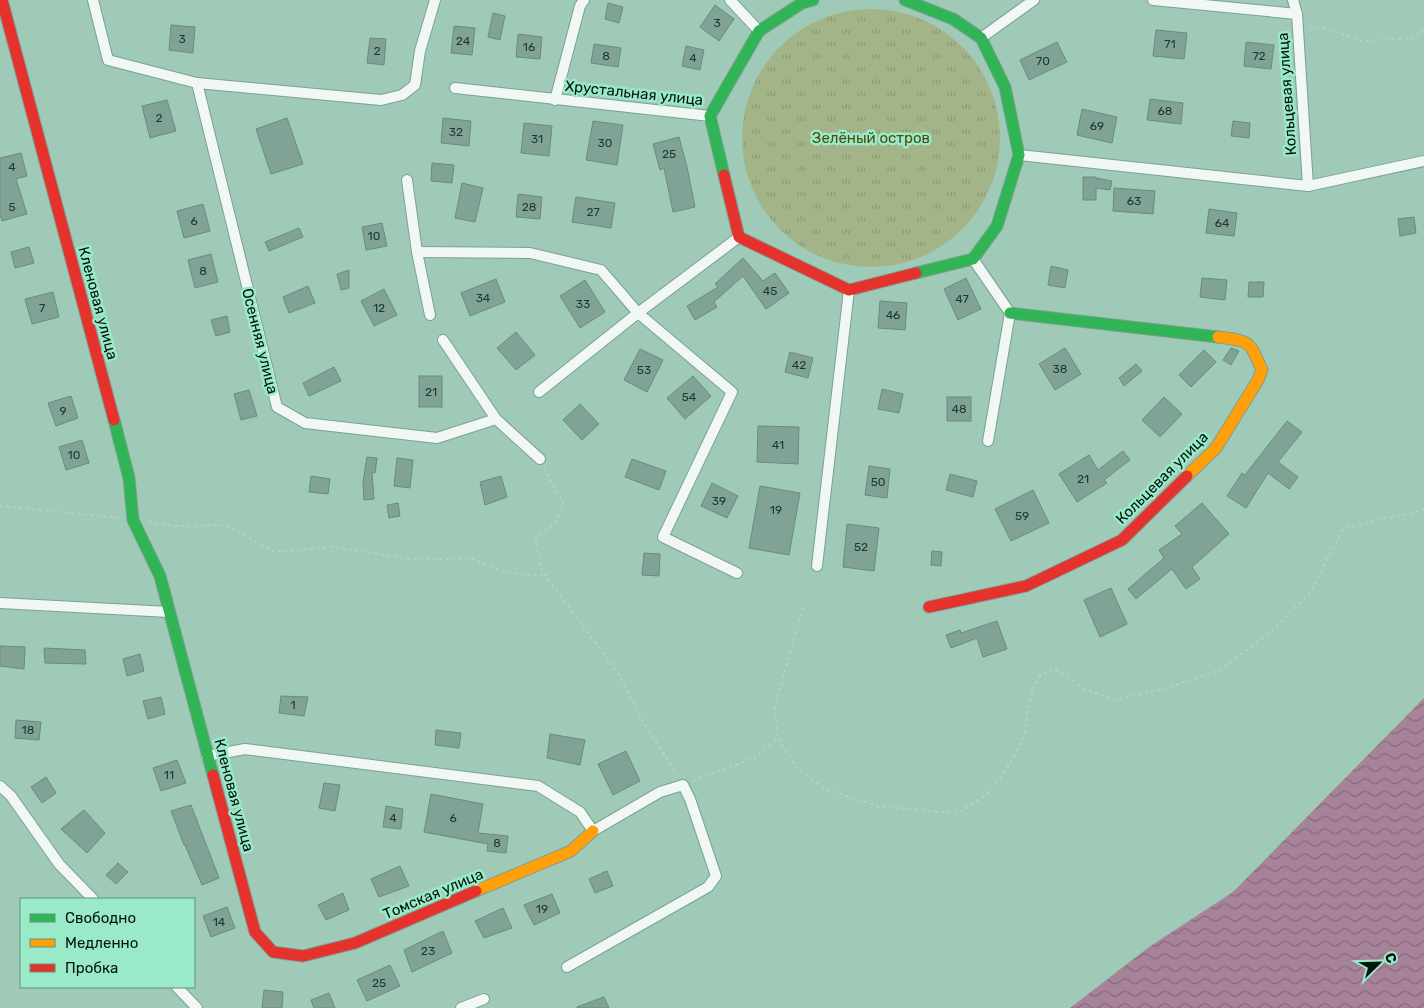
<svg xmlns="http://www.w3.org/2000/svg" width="1424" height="1008" viewBox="0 0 1424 1008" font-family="Rubik,sans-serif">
<defs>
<pattern id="park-tufts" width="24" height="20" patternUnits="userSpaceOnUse" patternTransform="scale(1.25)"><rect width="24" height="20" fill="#a3b588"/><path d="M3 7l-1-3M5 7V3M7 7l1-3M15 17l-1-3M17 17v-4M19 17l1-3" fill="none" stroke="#8b9b74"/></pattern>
<pattern id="water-waves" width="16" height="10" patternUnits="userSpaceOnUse" patternTransform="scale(1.25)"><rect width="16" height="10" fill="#a78399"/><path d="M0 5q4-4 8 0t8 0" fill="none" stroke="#866a7b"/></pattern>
</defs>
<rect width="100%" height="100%" fill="#9fcab8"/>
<circle fill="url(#park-tufts)" cx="871" cy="138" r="129"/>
<polygon fill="url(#water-waves)" points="1424,698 1424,1008 1070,1008 1149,947 1233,892"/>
<g fill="#80a395" stroke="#688c7e">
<polygon points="608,3 623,7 619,23 605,19"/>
<polygon points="715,5 734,19 719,41 700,27"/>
<polygon points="493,13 505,16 500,40 488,37"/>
<polygon points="171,25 195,27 193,53 169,50"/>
<polygon points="454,26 475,28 472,55 451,53"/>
<polygon points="1156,30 1187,33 1184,59 1153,56"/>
<polygon points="518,34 542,37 540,59 516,57"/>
<polygon points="370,38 386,39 384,65 367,63"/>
<polygon points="1057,42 1067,62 1029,80 1020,60"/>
<polygon points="1246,42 1274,45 1271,69 1244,66"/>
<polygon points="594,44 621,48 618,67 591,63"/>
<polygon points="686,46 704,50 700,70 682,66"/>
<polygon points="1150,99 1183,103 1181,124 1147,120"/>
<polygon points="167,100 176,131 150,138 142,106"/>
<polygon points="1082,109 1117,117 1112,143 1077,135"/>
<polygon points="287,118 303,164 271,174 256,129"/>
<polygon points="443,118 471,121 469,146 441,143"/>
<polygon points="593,121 623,125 617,165 586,160"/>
<polygon points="1233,121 1250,123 1249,138 1231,136"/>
<polygon points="524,123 552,126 549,156 521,153"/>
<polygon points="679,137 687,167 695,207 673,212 664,168 660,170 653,144"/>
<polygon points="21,153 27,176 16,179 27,214 2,221 0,215 0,158"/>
<polygon points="432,163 454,165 452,183 431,181"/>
<polygon points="1083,177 1096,177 1096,178 1112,181 1110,190 1096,188 1096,200 1083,200"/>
<polygon points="462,183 483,188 475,222 455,218"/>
<polygon points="1114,188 1155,191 1153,214 1113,211"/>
<polygon points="518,194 542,197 540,219 516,217"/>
<polygon points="576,197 615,203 611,228 572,222"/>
<polygon points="203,204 210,231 184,238 177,211"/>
<polygon points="1209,209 1237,213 1234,236 1206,233"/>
<polygon points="1414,217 1416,233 1400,236 1398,219"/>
<polygon points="382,223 387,246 366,250 362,227"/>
<polygon points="299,228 303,237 269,251 265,242"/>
<polygon points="29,247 34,263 15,268 11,252"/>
<polygon points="211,254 218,282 195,288 188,260"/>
<polygon points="743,258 763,281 775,273 789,293 766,309 743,276 714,302 717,307 695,320 687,306 718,287 715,284"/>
<polygon points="1051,266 1068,270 1065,288 1048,285"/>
<polygon points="349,270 349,288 341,290 337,274"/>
<polygon points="966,278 981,309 958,320 944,289"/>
<polygon points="1202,278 1227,280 1225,300 1200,297"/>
<polygon points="496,279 505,302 470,316 461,293"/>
<polygon points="585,280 605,312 580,328 560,296"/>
<polygon points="1249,282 1264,282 1263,297 1248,297"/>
<polygon points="308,286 315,303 289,313 283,297"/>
<polygon points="384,289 397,315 374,326 361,301"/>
<polygon points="53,292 59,317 32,324 25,299"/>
<polygon points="880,301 907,303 905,330 878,328"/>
<polygon points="227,316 230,332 216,336 211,320"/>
<polygon points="516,332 535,355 516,370 497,348"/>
<polygon points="1065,348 1081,374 1055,390 1039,364"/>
<polygon points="1231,348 1239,351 1231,365 1223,360"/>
<polygon points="640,349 663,360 647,392 624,380"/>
<polygon points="1204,350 1216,362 1191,387 1179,375"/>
<polygon points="790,352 813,358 808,378 785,372"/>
<polygon points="1136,364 1142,371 1124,386 1119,378"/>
<polygon points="334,367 341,381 309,396 303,383"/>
<rect x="419" y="376" width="23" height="31"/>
<polygon points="693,376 711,396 685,419 667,398"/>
<polygon points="882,389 903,394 899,413 878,409"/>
<polygon points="249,390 257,416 241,420 234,394"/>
<polygon points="71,396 78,418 56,426 48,403"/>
<rect x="947" y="397" width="24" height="24"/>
<polygon points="1164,397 1182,414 1160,437 1142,420"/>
<polygon points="580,404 599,424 582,440 563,420"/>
<polygon points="1287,421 1302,432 1278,462 1298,477 1289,489 1268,473 1246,508 1227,496 1242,473 1245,475"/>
<polygon points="758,426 799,427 798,464 757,462"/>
<polygon points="82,440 89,463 66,470 59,447"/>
<polygon points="1123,451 1130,460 1104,480 1107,483 1077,502 1059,474 1089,455 1098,470"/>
<polygon points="367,457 377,458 375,473 372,472 374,499 364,500 363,482"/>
<polygon points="397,458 413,460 410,488 394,486"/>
<polygon points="632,459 666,471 659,490 625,477"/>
<polygon points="869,466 890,469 887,498 865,495"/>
<polygon points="950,474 977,481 973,497 946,490"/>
<polygon points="311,476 330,479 328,494 309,492"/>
<polygon points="501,476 507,497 485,505 480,482"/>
<polygon points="712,483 738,496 727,518 701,506"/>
<polygon points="760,486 800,493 789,555 749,548"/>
<polygon points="1033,490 1049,523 1011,541 995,509"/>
<polygon points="398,503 400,516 389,518 387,505"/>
<polygon points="1202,503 1229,534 1192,567 1200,579 1186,589 1172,569 1136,599 1128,589 1164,558 1159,550 1182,534 1175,526"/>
<polygon points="847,524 879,528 874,571 843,567"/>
<polygon points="932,551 942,552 941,566 931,565"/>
<polygon points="644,553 660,554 659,576 642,575"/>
<polygon points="1111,588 1127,624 1100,637 1084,600"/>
<polygon points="997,621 1007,649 983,657 977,638 951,648 946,635 960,630 961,633"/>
<polygon points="0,646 25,647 24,669 0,666"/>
<polygon points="44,648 85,650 86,664 45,663"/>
<polygon points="140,654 144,671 127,676 123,659"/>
<polygon points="281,696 308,697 304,716 279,713"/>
<polygon points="161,697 165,714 148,719 143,701"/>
<polygon points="16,720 41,722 39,740 15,738"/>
<polygon points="436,730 461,733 459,748 435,745"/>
<polygon points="550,734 585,740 580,765 547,758"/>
<polygon points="626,751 640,781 613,795 598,764"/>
<polygon points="177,760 186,783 161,791 153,768"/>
<polygon points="46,777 56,793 42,803 31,787"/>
<polygon points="324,783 340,785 335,811 319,808"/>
<polygon points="431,794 483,804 478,833 508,836 506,853 487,851 488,844 424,832"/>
<polygon points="191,805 219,878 202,885 185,845 184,845 171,811"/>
<polygon points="386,806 403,809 401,829 383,827"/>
<polygon points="84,810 105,833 87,853 61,829"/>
<polygon points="118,863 128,872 116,884 106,875"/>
<polygon points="400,866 409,886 379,897 371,879"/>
<polygon points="607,871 613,886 595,893 589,879"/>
<polygon points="343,893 349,910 326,920 318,905"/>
<polygon points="552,894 560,913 534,925 524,905"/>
<polygon points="227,907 235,928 211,937 203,916"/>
<polygon points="503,908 512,928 484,938 475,921"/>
<polygon points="443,931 452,953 412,972 404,950"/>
<polygon points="390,965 400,986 367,1001 357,980"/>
<polygon points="264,990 283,992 282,1008 262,1008"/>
<polygon points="329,993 335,1008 314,1008 311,1000"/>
<polygon points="604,997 609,1008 577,1008 577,1007"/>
</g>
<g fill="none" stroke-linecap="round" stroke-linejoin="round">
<defs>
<g id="street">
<polyline points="93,0 108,60 197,83 381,100 402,95 415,85 420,51 435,0"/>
<polyline points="730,0 759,31"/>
<polyline points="1153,0 1297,14"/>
<polyline points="1293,0 1297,14 1308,186"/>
<polyline points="981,38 1034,0"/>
<polyline points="197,83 277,407 305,423 437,438 496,419"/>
<polyline points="455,88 710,116"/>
<polyline points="555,100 580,6 584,0"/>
<polyline points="1019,155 1308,186 1424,161"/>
<polyline points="407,180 417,252 430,315"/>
<polyline points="417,252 530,253 601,270 638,313 732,392 663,537 737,573"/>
<polyline points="973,259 1010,313 988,441"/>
<polyline points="443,340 496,419 540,459"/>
<polyline points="539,392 638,313 739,237"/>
<polyline points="817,566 849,290"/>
<polyline points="0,603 169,612"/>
<polyline points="207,756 245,749 538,786 580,812 593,831 660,792 683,785 690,799 716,876 708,887 567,967"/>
<polyline points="0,786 11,796 59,864 93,899"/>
<polyline points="177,987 197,1008"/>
<polyline points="461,1008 484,999"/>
</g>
<g id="fast">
<polyline points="905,0 953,19 981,38 1005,87 1019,155 997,226 973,259 916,273"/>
<polyline points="724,175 710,116 759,31 802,3 813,0"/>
<polyline points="1010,313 1218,337"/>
<polyline points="114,420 129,478 133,520 160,576 213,775"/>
</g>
<g id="slow">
<path d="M 1187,476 L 1216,448 L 1258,380 L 1262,370 C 1249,341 1251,341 1218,337"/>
<polyline points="476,891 571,851 593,831"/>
</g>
<g id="jam">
<polyline points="2,0 114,420"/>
<polyline points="724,175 739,237 849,290 916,273"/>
<polyline points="929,607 1026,586 1122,540 1187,476"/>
<polyline points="213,775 255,932 273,952 303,956 355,943 476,891"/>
</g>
</defs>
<use href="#street" stroke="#7da092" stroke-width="12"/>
<use href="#fast" stroke="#7da092" stroke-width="13"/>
<use href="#slow" stroke="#7da092" stroke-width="13"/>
<use href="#jam" stroke="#7da092" stroke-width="13"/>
<g stroke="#bfcdc7" stroke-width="2" stroke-dasharray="2.5 4" stroke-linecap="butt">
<polyline points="1310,29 1326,28 1362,41 1414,38 1424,29"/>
<polyline points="544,468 563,503 554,524 535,539 542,571 618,673 644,723 677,775"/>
<polyline points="0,506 120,518"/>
<polyline points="149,522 176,526 226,525 274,552 333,547 416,560 470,558 504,572 545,576"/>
<polyline points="803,607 775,706 778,739 798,769 826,789 880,807 916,809 936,812 959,813 986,795 1006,770 1025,735 1027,714 1033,688 1040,676 1051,669 1062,673 1083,688 1114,700 1160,690 1220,670 1274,629 1310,593 1343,529 1375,520 1411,514 1424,509"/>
<polyline points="693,781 756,757 777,739"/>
</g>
<use href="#street" stroke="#f1f7f4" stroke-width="10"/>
<use href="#fast" stroke="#30b455" stroke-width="11"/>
<use href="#slow" stroke="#ff9f0a" stroke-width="11"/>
<use href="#jam" stroke="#e5322d" stroke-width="11"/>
</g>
<g text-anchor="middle" stroke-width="5" stroke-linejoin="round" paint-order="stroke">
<g font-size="12" fill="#20392f">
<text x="717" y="27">3</text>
<text x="182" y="43">3</text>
<text x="463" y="45">24</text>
<text x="1170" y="48">71</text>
<text x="529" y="51">16</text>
<text x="377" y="55">2</text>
<text x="606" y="60">8</text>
<text x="1259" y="60">72</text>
<text x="693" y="62">4</text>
<text x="1043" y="65">70</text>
<text x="1165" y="115">68</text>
<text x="159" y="122">2</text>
<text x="1097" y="130">69</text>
<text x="456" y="136">32</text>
<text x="537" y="143">31</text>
<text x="605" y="147">30</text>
<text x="669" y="158">25</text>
<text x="12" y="171">4</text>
<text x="1134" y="205">63</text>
<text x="12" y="211">5</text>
<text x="529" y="211">28</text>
<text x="593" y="216">27</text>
<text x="194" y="225">6</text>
<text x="1222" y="227">64</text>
<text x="374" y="240">10</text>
<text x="203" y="275">8</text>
<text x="770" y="295">45</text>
<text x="483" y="302">34</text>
<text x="962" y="303">47</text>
<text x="583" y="308">33</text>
<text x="42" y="312">7</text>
<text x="379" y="312">12</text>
<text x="893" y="319">46</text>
<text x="799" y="369">42</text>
<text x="1060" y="373">38</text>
<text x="644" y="374">53</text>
<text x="431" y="396">21</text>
<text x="689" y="401">54</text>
<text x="959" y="413">48</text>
<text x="63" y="415">9</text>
<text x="778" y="449">41</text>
<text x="74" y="459">10</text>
<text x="1083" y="483">21</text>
<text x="878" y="486">50</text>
<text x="719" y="505">39</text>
<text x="776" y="514">19</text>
<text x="1022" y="520">59</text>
<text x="861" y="551">52</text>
<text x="293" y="709">1</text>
<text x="28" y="734">18</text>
<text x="169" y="779">11</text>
<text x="393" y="822">4</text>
<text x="453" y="822">6</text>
<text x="497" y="847">8</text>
<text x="542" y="913">19</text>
<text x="219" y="926">14</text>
<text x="428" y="955">23</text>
<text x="379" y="987">25</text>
</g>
<g font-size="15" fill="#00160d" stroke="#9ae9c8">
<text transform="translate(634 93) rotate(6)" y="5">Хрустальная улица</text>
<text transform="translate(1287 94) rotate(-94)" y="5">Кольцевая улица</text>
<text transform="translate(98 303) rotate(75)" y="5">Кленовая улица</text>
<text transform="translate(260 341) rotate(76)" y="5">Осенняя улица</text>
<text transform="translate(1162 478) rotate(-45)" y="5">Кольцевая улица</text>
<text transform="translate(234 795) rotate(75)" y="5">Кленовая улица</text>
<text transform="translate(433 894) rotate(-23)" y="5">Томская улица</text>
</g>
<g font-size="15" fill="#4f4b0b" stroke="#9ae9c8">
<text x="871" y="143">Зелёный остров</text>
</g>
</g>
<rect x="20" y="898" width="175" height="90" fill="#9ae9c8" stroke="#5c957d"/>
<rect x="30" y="914" width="25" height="8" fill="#30b455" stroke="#5c957d"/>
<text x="65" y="923" font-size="15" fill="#00160d">Свободно</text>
<rect x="30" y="939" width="25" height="8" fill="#ff9f0a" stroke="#5c957d"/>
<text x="65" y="948" font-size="15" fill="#00160d">Медленно</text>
<rect x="30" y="964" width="25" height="8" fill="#e5322d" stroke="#5c957d"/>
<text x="65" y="973" font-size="15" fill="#00160d">Пробка</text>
<g transform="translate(1379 963) rotate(67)" stroke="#9ae9c8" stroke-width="4" paint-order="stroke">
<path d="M0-4L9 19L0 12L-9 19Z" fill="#00160d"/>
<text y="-8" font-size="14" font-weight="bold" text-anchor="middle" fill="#00160d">С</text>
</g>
</svg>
